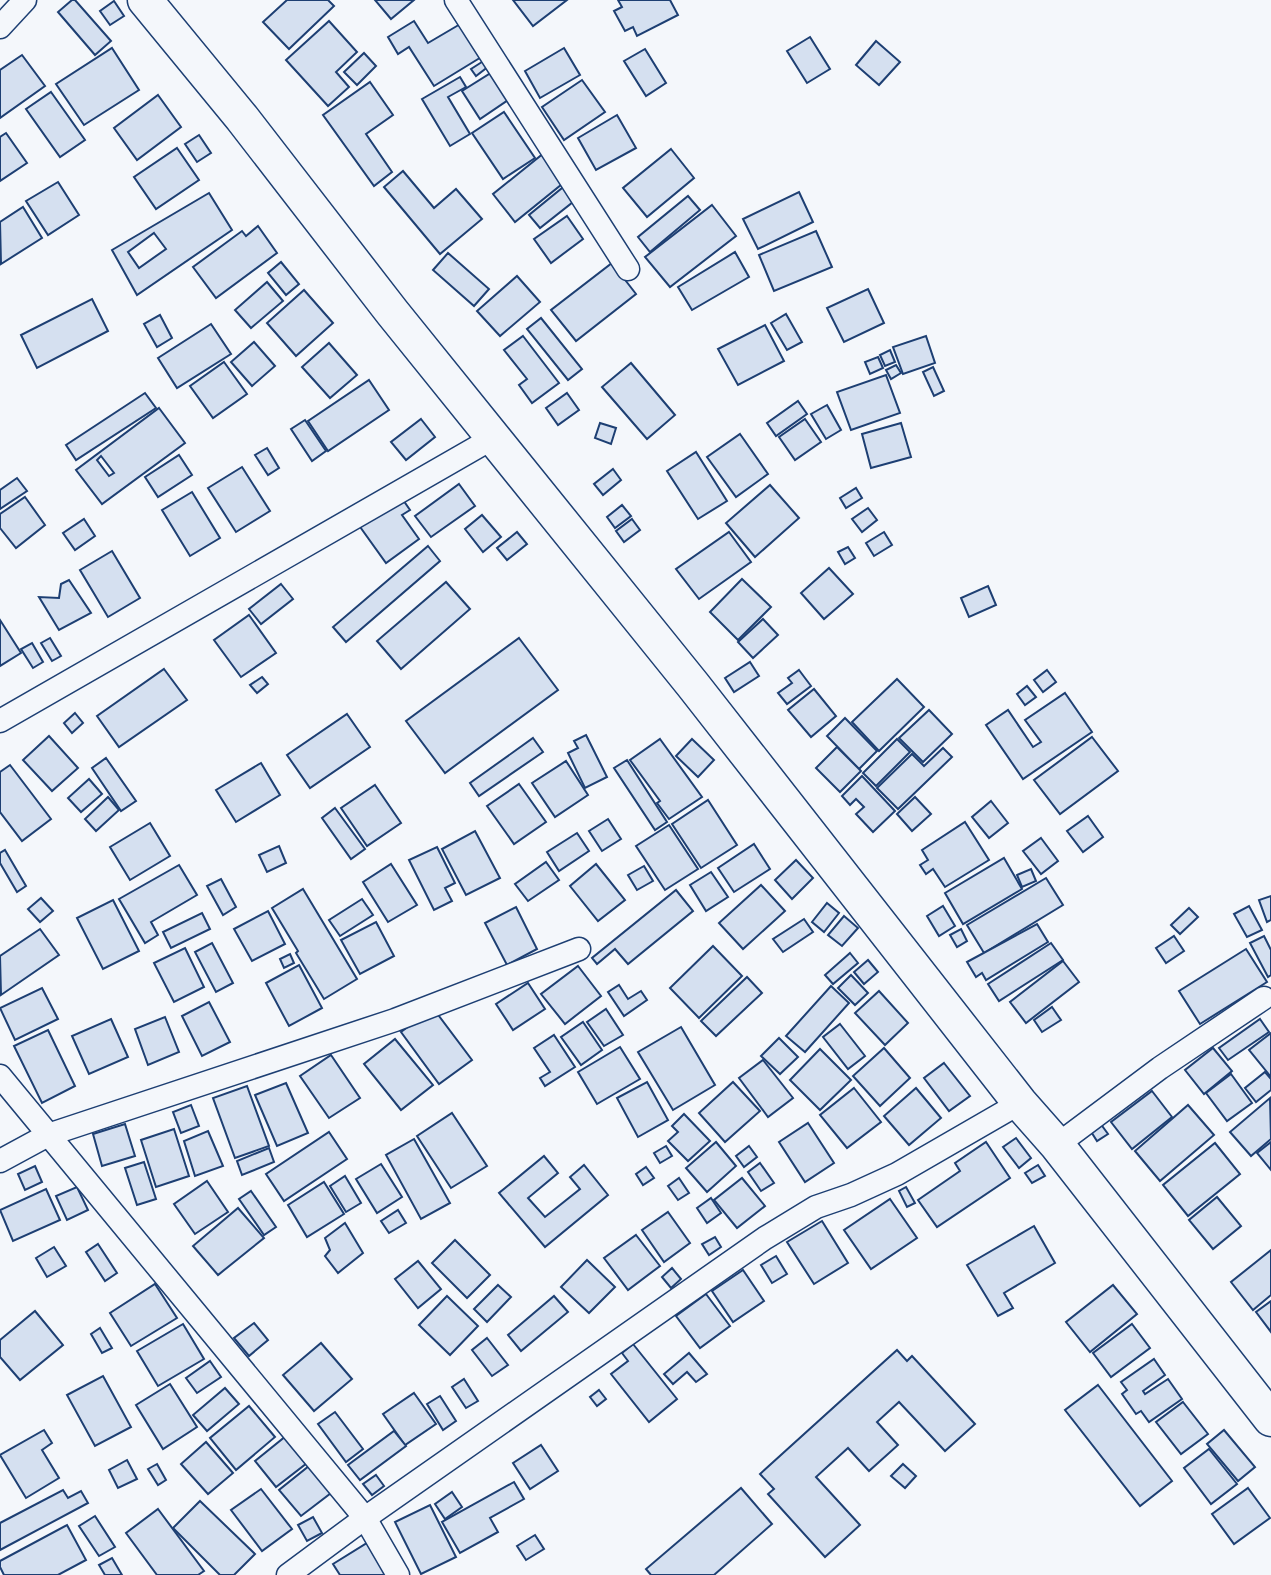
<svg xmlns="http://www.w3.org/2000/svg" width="1271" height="1575" viewBox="0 0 1271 1575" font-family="'Varela Round',sans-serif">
<rect width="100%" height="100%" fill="#f4f7fb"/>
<g fill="#d5e0f0" stroke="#1d3f73" stroke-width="2" fill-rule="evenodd">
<polygon points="72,0 75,0 111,41 95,55 58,12"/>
<polygon points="287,0 328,0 334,6 289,49 263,22"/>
<polygon points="375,0 414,0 391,19"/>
<polygon points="513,0 567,0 533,26"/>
<polygon points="618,0 670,0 678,15 637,36 633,27 625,31 614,11 622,7"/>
<polygon points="114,1 124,16 110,25 100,11"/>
<polygon points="329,21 357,52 336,72 349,87 328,106 286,60"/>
<polygon points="414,21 428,43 462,23 483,56 434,86 409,47 398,54 388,37"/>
<polygon points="810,37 830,69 807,83 787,51"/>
<polygon points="876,41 900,62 879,85 856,65"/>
<polygon points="112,48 139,90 84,125 56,84"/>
<polygon points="564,48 580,75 540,98 525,71"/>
<polygon points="645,49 666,83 646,96 624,61"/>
<polygon points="364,53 376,66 357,85 344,72"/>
<polygon points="22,55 45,86 0,118 0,70"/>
<polygon points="485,60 489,66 476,76 471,69"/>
<polygon points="494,71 511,98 480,119 462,91"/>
<polygon points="460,77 466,87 448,97 470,134 450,146 422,99"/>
<polygon points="582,80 605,112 564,140 542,107"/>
<polygon points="370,82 393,115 366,134 392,172 374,186 323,115"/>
<polygon points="51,92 85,140 60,157 26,109"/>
<polygon points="158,95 181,127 137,160 114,128"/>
<polygon points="504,112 535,158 503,179 472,133"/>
<polygon points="617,115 636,148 596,170 578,138"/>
<polygon points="6,133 27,163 0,181 0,137"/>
<polygon points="199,135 211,153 197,162 185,144"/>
<polygon points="177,148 199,180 156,209 134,177"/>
<polygon points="671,149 694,178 647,217 623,188"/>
<polygon points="544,153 567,180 515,222 493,194"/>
<polygon points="403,171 434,208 456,189 482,219 440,254 384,187"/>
<polygon points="58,182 79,215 48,235 26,201"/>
<polygon points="567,184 578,198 540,228 529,215"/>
<polygon points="799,192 813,222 758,249 743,219"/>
<path d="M 209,193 L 232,230 L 137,295 L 112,250 ZM 154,233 L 166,249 L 139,268 L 128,252 Z"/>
<polygon points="688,196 700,210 650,252 638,237"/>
<polygon points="712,205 736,236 670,287 645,257"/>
<polygon points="23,207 42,238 1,264 0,222"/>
<polygon points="567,216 583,239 551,263 534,239"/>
<polygon points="258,226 277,253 216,298 193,267 242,231 246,236"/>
<polygon points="816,231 832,267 774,291 759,255"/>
<polygon points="735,252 749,277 692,310 678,287"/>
<polygon points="448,253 489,289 474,306 433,270"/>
<polygon points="281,262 299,284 286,295 268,273"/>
<polygon points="612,263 636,294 576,341 551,310"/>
<polygon points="517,276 540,302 500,336 477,311"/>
<polygon points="267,282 283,301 251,328 235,310"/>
<polygon points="868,289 884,323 844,342 827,308"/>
<polygon points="304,290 333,323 296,356 267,323"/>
<polygon points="92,299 108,331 37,368 21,335"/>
<polygon points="786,314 802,342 787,350 771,323"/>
<polygon points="160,315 172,338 157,347 144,324"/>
<polygon points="541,318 582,369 568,380 527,329"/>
<polygon points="211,324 231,354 177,388 158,358"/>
<polygon points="765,325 784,361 738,385 718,349"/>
<polygon points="523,336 559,383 532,403 519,385 527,379 504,350"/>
<polygon points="926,336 935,363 903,374 893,347"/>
<polygon points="254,342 275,366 252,386 231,362"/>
<polygon points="329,343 357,375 330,398 302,367"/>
<polygon points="890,350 895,362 885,366 880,355"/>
<polygon points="878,357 883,368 870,374 865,362"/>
<polygon points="224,362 247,394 213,418 190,386"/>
<polygon points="631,363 675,415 647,439 602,387"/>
<polygon points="896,365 901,373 891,379 886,370"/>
<polygon points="933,367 944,391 934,396 923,372"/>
<polygon points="886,375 900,413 851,430 837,392"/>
<polygon points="369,380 389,410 328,451 308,421"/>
<polygon points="145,393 156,408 76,460 66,445"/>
<polygon points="567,393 579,410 558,425 546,408"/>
<polygon points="798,401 807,414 776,436 767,423"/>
<polygon points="827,405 841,430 826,439 811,414"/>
<path d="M 159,408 L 185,443 L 102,504 L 76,470 ZM 101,456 L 114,473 L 109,476 L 97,460 Z"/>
<polygon points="421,419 435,437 406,460 391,442"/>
<polygon points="805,419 821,442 795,460 779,437"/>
<polygon points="305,420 326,451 312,461 291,429"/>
<polygon points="600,423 616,428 611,444 595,438"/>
<polygon points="901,423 911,457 871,468 862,434"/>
<polygon points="740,434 768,474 736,497 707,457"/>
<polygon points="267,448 279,468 268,475 255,455"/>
<polygon points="696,452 727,501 698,519 667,471"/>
<polygon points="179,455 192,475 158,497 145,477"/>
<polygon points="242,467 270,511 236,532 208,488"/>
<polygon points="613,469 621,480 603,495 594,484"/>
<polygon points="17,478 27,491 0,509 0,490"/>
<polygon points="459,484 475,506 431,537 415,516"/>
<polygon points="770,485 799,518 755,557 726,523"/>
<polygon points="856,488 862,498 846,508 840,498"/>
<polygon points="192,492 220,538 190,556 162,510"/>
<polygon points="399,494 410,510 402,515 419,539 386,563 358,524"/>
<polygon points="25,497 45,525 16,548 0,528 0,514"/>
<polygon points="622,505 631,516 615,528 607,517"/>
<polygon points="868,508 877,520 862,532 852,519"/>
<polygon points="482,515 501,537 483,552 465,529"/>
<polygon points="84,519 95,536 75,550 63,533"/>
<polygon points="632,519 640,530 624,542 616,531"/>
<polygon points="517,532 527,544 507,560 497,548"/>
<polygon points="729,532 751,562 699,599 676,569"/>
<polygon points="884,532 892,545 874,556 866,543"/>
<polygon points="428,546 440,561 346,642 333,627"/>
<polygon points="848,547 855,558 845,564 838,552"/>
<polygon points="112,551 140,598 108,617 80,570"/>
<polygon points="829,568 853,594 824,619 801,593"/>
<polygon points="742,579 771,607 738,640 710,612"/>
<polygon points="69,580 91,613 59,630 39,597 59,598 61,584"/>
<polygon points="446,582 470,609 401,669 377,641"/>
<polygon points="281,584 293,599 261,624 249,609"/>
<polygon points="988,586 996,605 969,617 961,598"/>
<polygon points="249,615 276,653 241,677 214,640"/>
<polygon points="763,619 778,635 753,658 738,642"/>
<polygon points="0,620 21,653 0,666"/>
<polygon points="50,638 61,656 52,661 41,643"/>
<polygon points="519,638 558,690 445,773 406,721"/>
<polygon points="32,643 43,662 33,668 21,649"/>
<polygon points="750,662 759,676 734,692 725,678"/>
<polygon points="164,669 187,700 119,747 97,716"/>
<polygon points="799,670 811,686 787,704 778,693 792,683 788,678"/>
<polygon points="1047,670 1056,682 1043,692 1034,680"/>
<polygon points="262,677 268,684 257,693 250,685"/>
<polygon points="897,679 924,707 879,751 852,722"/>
<polygon points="1027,686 1036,697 1025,705 1017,694"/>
<polygon points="814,689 836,716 811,737 788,710"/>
<polygon points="1065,693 1092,732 1023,779 986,725 1008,710 1033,747 1041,742 1025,720"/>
<polygon points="929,710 952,734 923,762 899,738"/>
<polygon points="75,713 83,723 72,733 64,723"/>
<polygon points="347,714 370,747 310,788 287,755"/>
<polygon points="845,718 877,751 859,769 827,736"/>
<polygon points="586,735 607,777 585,788 568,753 578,748 574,741"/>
<polygon points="49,736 78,768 52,791 23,760"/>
<polygon points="1092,737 1118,771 1060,814 1034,780"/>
<polygon points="533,738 543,752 479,796 470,783"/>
<polygon points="660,739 702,797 669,819 657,803 660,801 630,760"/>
<polygon points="692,739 714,760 698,777 676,756"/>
<polygon points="897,739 910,752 876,786 863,773"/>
<polygon points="837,747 861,771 840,792 816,768"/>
<polygon points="943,748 952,757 898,809 877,788 912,754 924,766"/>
<polygon points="106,758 136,801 121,811 92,768"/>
<polygon points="627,760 667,822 655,830 614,768"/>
<polygon points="566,761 588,795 555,817 532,783"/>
<polygon points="261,763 280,795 236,822 216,790"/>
<polygon points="10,765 51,819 22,841 0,812 0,772"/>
<polygon points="862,776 895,811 873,832 856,814 864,807 856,799 850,805 842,796"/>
<polygon points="89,779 102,794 81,812 68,798"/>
<polygon points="519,784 546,822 514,844 487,806"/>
<polygon points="375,785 401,823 367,846 341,808"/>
<polygon points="108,797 119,810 96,831 85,819"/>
<polygon points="915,797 931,814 912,831 897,814"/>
<polygon points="708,800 737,845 701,868 672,824"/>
<polygon points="991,801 1008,823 989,838 972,817"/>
<polygon points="335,808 365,849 351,859 322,818"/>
<polygon points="1088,816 1103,837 1083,852 1067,831"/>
<polygon points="608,819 621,839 602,851 589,831"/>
<polygon points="965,822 989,860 945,887 933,869 926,874 920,865 928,860 922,850"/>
<polygon points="150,823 170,856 130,880 110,847"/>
<polygon points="669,825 698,869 665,890 636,846"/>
<polygon points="475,831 500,878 466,895 442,849"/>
<polygon points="577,833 589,851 559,871 547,852"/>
<polygon points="1041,838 1058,861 1041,874 1023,851"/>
<polygon points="754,844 770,869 734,892 718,868"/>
<polygon points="279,846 286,863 267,872 259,855"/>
<polygon points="437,847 455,883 445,888 452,901 434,910 409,860"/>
<polygon points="5,850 26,886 17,892 0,863 0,853"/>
<polygon points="1004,858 1022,889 963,924 945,893"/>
<polygon points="796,860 813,878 792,899 775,880"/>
<polygon points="546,862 559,880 528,901 515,884"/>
<polygon points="391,864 417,905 388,922 363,882"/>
<polygon points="596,864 625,900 598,921 570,886"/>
<polygon points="179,865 197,895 151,922 158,935 145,943 119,899"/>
<polygon points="644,866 653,881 637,890 628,875"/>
<polygon points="1031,869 1036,881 1022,887 1017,875"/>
<polygon points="711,872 728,897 706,911 690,885"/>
<polygon points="1046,878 1063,905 984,953 967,925"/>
<polygon points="221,879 236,907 223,915 207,886"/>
<polygon points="761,885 785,911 743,949 719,923"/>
<polygon points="303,889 357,979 324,999 296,953 298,951 272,908"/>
<polygon points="676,890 693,911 628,964 615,949 597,964 592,958"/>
<polygon points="1271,896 1271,920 1267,922 1259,900"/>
<polygon points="41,898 53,911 40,922 28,909"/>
<polygon points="362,899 373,915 340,936 329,920"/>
<polygon points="113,900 139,951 103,969 77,918"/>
<polygon points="827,903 839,913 824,932 812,922"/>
<polygon points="943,906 955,926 939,936 927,916"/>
<polygon points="1249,906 1262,930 1247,937 1234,914"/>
<polygon points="516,907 537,949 507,965 485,923"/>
<polygon points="1189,908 1198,917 1180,934 1171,925"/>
<polygon points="268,911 285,944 252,961 234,929"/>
<polygon points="202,913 210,929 171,948 163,932"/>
<polygon points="844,916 858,928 842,946 828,935"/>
<polygon points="804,919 813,932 783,952 773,939"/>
<polygon points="376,922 394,956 360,974 341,940"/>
<polygon points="1037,924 1048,942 986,980 982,973 976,977 967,962"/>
<polygon points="40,929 59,955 1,995 0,956"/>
<polygon points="961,929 967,941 957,947 950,935"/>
<polygon points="1174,936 1184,951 1166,963 1156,948"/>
<polygon points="1264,936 1271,950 1271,975 1268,977 1250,943"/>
<polygon points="212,943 233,983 216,992 195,952"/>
<polygon points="1051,943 1063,960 999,1001 988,984"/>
<polygon points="713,946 742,976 699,1018 670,988"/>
<polygon points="185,948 204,987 174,1002 154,963"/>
<polygon points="1246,949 1267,982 1200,1024 1179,991"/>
<polygon points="850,953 858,963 833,984 825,975"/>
<polygon points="290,954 294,963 284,968 280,959"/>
<polygon points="868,960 878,972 864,984 854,972"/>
<polygon points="1063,961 1079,982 1026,1023 1010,1002"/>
<polygon points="299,965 322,1008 289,1026 266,983"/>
<polygon points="578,966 601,996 565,1024 541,994"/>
<polygon points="851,975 868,993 855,1005 838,988"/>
<polygon points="747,977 762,993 716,1036 701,1021"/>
<polygon points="528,983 545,1009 513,1030 496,1004"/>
<polygon points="619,985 628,999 641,991 647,1000 624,1016 608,992"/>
<polygon points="831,986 849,1003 805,1052 786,1036"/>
<polygon points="42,988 58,1019 15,1040 0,1008"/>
<polygon points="879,991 908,1023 885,1045 855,1013"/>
<polygon points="209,1002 230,1042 202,1056 182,1016"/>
<polygon points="1052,1007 1061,1020 1042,1032 1034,1020"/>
<polygon points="433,1008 472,1060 439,1084 401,1032"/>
<polygon points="606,1009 623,1035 604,1046 587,1022"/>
<polygon points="165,1017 179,1052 148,1065 135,1029"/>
<polygon points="111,1019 128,1057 89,1074 72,1036"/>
<polygon points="1260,1019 1269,1032 1228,1060 1219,1048"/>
<polygon points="583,1022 602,1050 581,1065 561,1037"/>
<polygon points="840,1024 865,1056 848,1069 823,1037"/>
<polygon points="681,1027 715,1085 673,1110 638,1052"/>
<polygon points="48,1030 75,1086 42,1103 14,1046"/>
<polygon points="1271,1033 1271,1077 1249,1050"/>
<polygon points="554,1035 575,1067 545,1086 540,1078 550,1072 534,1048"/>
<polygon points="779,1038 798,1057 780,1074 761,1056"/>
<polygon points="395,1039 433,1085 401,1110 364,1064"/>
<polygon points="620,1047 640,1079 597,1104 578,1072"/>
<polygon points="884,1048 910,1078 880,1106 853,1076"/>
<polygon points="1213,1048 1232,1071 1204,1094 1185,1070"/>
<polygon points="820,1049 851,1080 820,1110 790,1080"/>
<polygon points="331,1055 360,1098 329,1118 300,1076"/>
<polygon points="763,1060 793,1098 768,1117 739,1078"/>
<polygon points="944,1063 970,1096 949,1111 924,1078"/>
<polygon points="1265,1072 1271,1079 1271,1090 1256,1102 1245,1088"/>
<polygon points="1231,1074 1252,1103 1227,1121 1206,1093"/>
<polygon points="647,1082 668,1120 638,1137 617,1098"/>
<polygon points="733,1082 760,1111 725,1142 699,1113"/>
<polygon points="286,1083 308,1133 277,1146 255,1095"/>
<polygon points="247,1086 269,1146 235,1158 213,1098"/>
<polygon points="854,1088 881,1122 847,1148 820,1115"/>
<polygon points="916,1088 941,1118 909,1145 884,1116"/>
<polygon points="1152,1091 1172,1117 1132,1149 1111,1122"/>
<polygon points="1270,1098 1271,1139 1251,1156 1230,1132"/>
<polygon points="191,1105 199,1126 181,1133 173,1112"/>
<polygon points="1188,1105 1214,1135 1160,1181 1135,1151"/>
<polygon points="452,1113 487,1166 451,1188 417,1136"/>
<polygon points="684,1114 710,1141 688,1161 668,1141 678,1132 672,1126"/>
<polygon points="808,1123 834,1163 805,1182 779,1142"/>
<polygon points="1100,1123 1108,1134 1097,1141 1090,1130"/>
<polygon points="125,1124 135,1156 102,1166 93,1134"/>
<polygon points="174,1129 189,1176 156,1187 141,1140"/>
<polygon points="208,1131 223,1166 195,1176 184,1141"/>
<polygon points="329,1132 347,1159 284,1201 266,1174"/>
<polygon points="1016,1138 1031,1158 1019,1168 1003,1147"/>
<polygon points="414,1139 450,1203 421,1219 386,1155"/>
<polygon points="716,1142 736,1166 707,1192 686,1168"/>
<polygon points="986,1142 1010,1178 937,1227 918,1200 960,1171 955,1163"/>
<polygon points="1271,1142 1271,1170 1257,1153"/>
<polygon points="1215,1143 1240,1174 1188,1216 1163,1185"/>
<polygon points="666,1146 672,1156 660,1163 654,1153"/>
<polygon points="749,1146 757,1157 744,1167 736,1156"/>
<polygon points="269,1148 274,1162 242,1175 237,1161"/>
<polygon points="544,1156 558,1173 528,1198 545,1217 580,1189 570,1177 584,1165 608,1195 545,1247 499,1193"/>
<polygon points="144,1162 156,1199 137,1205 125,1168"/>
<polygon points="760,1163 774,1183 761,1191 748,1172"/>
<polygon points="381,1164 402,1197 377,1213 356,1179"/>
<polygon points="1038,1165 1045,1176 1032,1183 1025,1173"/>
<polygon points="35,1166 42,1182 25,1190 18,1174"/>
<polygon points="646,1167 654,1178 643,1185 636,1174"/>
<polygon points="345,1176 361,1203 346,1212 330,1186"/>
<polygon points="679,1178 689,1193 678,1200 668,1186"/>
<polygon points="742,1178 765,1206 737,1228 714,1200"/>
<polygon points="207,1181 228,1212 195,1234 174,1204"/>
<polygon points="324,1182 344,1214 307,1237 288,1205"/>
<polygon points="77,1187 88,1210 67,1220 56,1196"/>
<polygon points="906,1187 915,1203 907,1207 899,1191"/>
<polygon points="46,1189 60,1220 13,1241 0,1210"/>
<polygon points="251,1191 276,1227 264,1235 239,1199"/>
<polygon points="1217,1197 1241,1226 1213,1249 1189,1220"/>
<polygon points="711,1198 721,1213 707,1223 697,1208"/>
<polygon points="890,1199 917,1238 871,1269 844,1230"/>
<polygon points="238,1208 264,1238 218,1275 193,1246"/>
<polygon points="398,1210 406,1223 389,1233 381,1221"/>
<polygon points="668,1212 690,1243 664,1262 642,1230"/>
<polygon points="822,1221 848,1263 814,1284 787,1242"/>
<polygon points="345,1223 363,1253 338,1273 325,1256 330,1250 325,1238"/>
<polygon points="1034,1226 1055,1263 1004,1293 1013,1308 998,1316 967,1265"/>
<polygon points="636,1235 660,1266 628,1290 604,1258"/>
<polygon points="715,1237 721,1247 709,1255 702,1244"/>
<polygon points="455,1240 490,1275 467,1298 432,1263"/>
<polygon points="98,1244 117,1273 105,1281 86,1252"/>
<polygon points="54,1247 66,1266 47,1277 36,1258"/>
<polygon points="1271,1250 1271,1295 1253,1310 1231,1282"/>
<polygon points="776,1256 787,1274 772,1283 761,1265"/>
<polygon points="587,1260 615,1287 589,1313 561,1287"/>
<polygon points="418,1261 441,1289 418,1308 395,1279"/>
<polygon points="672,1268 681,1279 671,1288 662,1277"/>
<polygon points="743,1270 764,1301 733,1322 712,1291"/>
<polygon points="155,1284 177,1318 131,1346 110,1313"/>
<polygon points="498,1285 511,1297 487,1322 474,1309"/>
<polygon points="1113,1285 1137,1314 1090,1352 1066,1322"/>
<polygon points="706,1294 730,1326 700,1348 676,1316"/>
<polygon points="447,1296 478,1326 450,1355 419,1325"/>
<polygon points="554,1296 568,1312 521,1351 508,1335"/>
<polygon points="1271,1301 1271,1332 1256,1312"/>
<polygon points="35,1311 63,1345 20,1380 0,1357 0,1340"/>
<polygon points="254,1323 268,1340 249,1356 234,1338"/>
<polygon points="183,1324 204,1359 158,1386 137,1351"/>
<polygon points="1132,1324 1150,1348 1111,1377 1093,1353"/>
<polygon points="100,1328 112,1348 102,1353 91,1334"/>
<polygon points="487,1338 508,1365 492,1376 472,1350"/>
<polygon points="321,1343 352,1379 314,1411 283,1375"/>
<polygon points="633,1344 677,1399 649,1422 611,1374 628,1361 622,1353"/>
<polygon points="897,1350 907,1361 912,1356 975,1424 945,1451 899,1402 877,1422 898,1445 869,1471 848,1448 816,1477 860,1525 825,1557 768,1494 774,1489 760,1474"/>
<polygon points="689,1353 707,1374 696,1382 687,1372 673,1384 664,1374"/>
<polygon points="1154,1359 1165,1375 1143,1391 1145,1394 1168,1379 1182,1399 1149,1422 1141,1411 1136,1414 1122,1394 1127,1390 1121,1382"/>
<polygon points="210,1361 221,1377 197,1393 186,1378"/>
<polygon points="103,1376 131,1427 95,1446 67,1395"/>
<polygon points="464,1379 478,1401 466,1408 452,1387"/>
<polygon points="170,1384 197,1427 163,1449 136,1405"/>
<polygon points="1098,1385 1172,1481 1140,1506 1065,1410"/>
<polygon points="225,1388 239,1404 207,1431 193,1415"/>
<polygon points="599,1390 606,1399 597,1406 590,1397"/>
<polygon points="414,1393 436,1424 405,1445 383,1414"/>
<polygon points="440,1396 456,1421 443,1430 427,1404"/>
<polygon points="1183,1402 1208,1434 1181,1454 1156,1422"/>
<polygon points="249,1406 275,1437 236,1470 210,1438"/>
<polygon points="335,1412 363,1449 346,1462 318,1424"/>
<polygon points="44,1430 52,1443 42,1450 59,1478 26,1498 0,1455"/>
<polygon points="1224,1430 1255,1467 1238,1481 1207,1444"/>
<polygon points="394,1431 406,1446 360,1480 348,1465"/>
<polygon points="286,1436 307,1463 276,1487 255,1461"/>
<polygon points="206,1442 233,1473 208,1494 181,1464"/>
<polygon points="541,1445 558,1471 530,1489 513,1463"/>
<polygon points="1209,1449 1237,1484 1211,1504 1184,1468"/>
<polygon points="127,1460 137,1479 118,1488 109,1470"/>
<polygon points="157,1464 166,1480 158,1485 148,1469"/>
<polygon points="903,1464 916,1476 905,1488 891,1476"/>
<polygon points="309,1466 331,1493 301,1516 279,1490"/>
<polygon points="376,1475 384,1486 372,1495 363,1484"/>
<polygon points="514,1482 524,1499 490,1518 498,1532 460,1553 442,1522"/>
<polygon points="741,1488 772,1524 714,1575 651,1575 646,1569"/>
<polygon points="1248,1488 1270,1518 1234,1544 1212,1514"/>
<polygon points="261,1489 292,1529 262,1551 231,1510"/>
<polygon points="63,1490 68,1498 81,1491 88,1503 0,1550 0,1523"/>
<polygon points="452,1492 462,1507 445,1519 435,1504"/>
<polygon points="200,1501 255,1554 234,1575 220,1575 173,1528"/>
<polygon points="430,1505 456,1557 421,1574 395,1522"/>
<polygon points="158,1509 204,1571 198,1575 157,1575 126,1533"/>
<polygon points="95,1516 115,1547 99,1556 79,1526"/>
<polygon points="313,1517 322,1533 307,1541 298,1525"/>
<polygon points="67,1525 86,1560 58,1575 4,1575 0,1567 0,1561"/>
<polygon points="535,1535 544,1549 526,1560 517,1546"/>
<polygon points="367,1543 386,1575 340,1575 333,1564"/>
<polygon points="112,1558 122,1575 105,1575 99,1565"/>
</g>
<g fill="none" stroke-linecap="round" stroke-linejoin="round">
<defs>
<g id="street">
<polyline points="456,0 628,269"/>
<polyline points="0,27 25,0"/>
<polyline points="0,721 493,438"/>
<polyline points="0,1076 365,1518 398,1575"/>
<polyline points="1057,1145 1160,1068 1264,998"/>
<polyline points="0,1161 48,1135 395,1020 579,949"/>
<polyline points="288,1575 365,1518 765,1238 816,1207 851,1195 897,1174 1020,1103"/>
</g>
<polyline id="primary" points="145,0 242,118 392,312 693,685 1020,1103 1057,1145 1271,1419"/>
</defs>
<use href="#street" stroke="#1d3f73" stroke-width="25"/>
<use href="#primary" stroke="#1d3f73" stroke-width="37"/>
<use href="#street" stroke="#f4f7fb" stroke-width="22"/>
<use href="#primary" stroke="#f4f7fb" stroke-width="34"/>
</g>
</svg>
